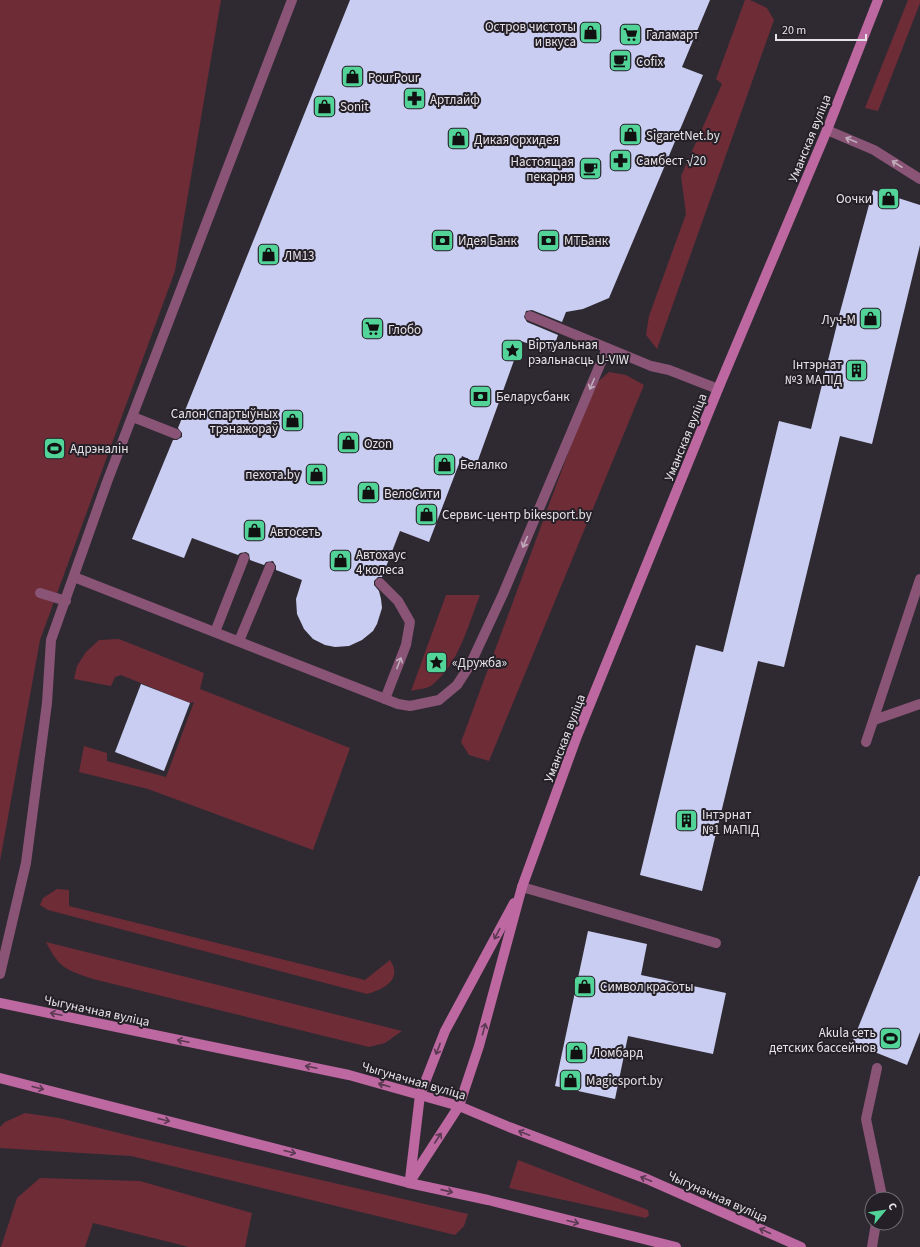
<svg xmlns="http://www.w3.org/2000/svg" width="920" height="1247" viewBox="0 0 920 1247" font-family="'Source Sans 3',sans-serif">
<rect width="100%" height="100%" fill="#2f2a32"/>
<g fill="#6e2c37">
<polygon points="0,0 221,0 175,271 40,640 0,861"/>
<polygon points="745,0 750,0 767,8 774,20 657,349 646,335 649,316 686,214 681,176 722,84 716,79"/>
<polygon points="908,0 920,0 920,3 878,111 865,108"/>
<polygon points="609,372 626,375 644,385 489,761 469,755 461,742 593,386"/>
<path d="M 446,595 L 480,595 C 468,625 459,664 432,685 C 428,689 417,689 411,691 Z"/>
<polygon points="119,639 204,673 200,689 350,748 313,850 148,789 79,772 84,746 107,753 107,761 166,777 194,702 190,703 121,675 115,677 111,686 74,679 77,666 86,652 99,640"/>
<path d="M 57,889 L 69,890 L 69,906 L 365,980 L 390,960 C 391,962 394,966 394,969 C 397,984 378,991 367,994 L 48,910 L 40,905 L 43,898 Z"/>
<path d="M 46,942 L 402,1031 L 385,1043 L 369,1047 L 93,979 C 65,969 60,969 46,942 Z"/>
<polygon points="25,1113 59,1118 135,1137 468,1214 464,1226 455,1235 131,1156 0,1148 0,1127 5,1122"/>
<polygon points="518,1160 648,1210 649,1215 646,1218 509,1188"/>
<polygon points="40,1178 140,1181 252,1213 245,1247 189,1247 93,1223 85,1247 1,1247 17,1198"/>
</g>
<g fill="#c9cdf2">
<polygon points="350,0 710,0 682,67 703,75 609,298 583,309 566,312 562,322 532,310 526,311 524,317 527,322 558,335 552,352 521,341 477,463 462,456 429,542 400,531 382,577 378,577 374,581 374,585 379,591 381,599 382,608 377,624 373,631 362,640 349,646 335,647 325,645 313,639 304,629 297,614 296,599 302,580 276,570 276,566 273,561 266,562 264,565 250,560 249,554 246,552 240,553 238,555 192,538 184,558 132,539 173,440 177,440 182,437 182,433 178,428"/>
<polygon points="873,190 920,205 920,245 872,444 840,436 784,667 758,661 702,891 640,875 696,645 723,652 779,421 811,429 840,312"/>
<polygon points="141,684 190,703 164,771 115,752"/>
<polygon points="919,876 920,876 920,1032 907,1065 852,1043"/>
<polygon points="588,931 647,944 641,975 726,993 713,1054 628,1036 615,1099 555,1086"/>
</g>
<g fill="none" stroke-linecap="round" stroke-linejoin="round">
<g stroke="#895476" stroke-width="10">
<polyline points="530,316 651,366 669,370 718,389"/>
<polyline points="133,417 176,434"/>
<polyline points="74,577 398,704 410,706 439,700 457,685 470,665 503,594 607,348"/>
<polyline points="380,583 398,601 410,622 406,645 385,699"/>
<polyline points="40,593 66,601"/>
<polyline points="215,632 244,558"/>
<polyline points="239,641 270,567"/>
<polyline points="874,720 920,704"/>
<polyline points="866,742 920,579"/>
<polyline points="522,887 716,943"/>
<polyline points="0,974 26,863 47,703 51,640 107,482 292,0"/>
<polyline points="877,1068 866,1119 882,1196 881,1199"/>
<polyline points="872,1247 876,1223"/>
</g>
<polyline stroke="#895476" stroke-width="10" points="827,130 874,150 920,179"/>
<g stroke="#bd68a0" stroke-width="10">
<polyline points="0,1003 349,1075 459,1106 509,1127 647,1179 801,1247"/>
<polyline points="0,1078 409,1183 488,1200 676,1247"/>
<polyline points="410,1179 420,1095 445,1031 514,903"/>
<polyline points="409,1183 459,1106 479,1046 522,887 577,736 718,389 827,130 878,0"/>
</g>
</g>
<defs><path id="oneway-shaft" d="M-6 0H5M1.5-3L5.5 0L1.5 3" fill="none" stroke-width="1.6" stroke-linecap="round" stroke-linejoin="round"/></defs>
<g stroke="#c1aaba">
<use href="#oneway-shaft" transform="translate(851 140) rotate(-157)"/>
<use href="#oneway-shaft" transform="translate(897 164) rotate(-147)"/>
<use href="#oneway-shaft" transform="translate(592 384) rotate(113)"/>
<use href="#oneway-shaft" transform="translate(525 542) rotate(113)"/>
<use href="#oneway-shaft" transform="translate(399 663) rotate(-69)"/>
</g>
<g stroke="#5a3952">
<use href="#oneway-shaft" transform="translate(497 934) rotate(118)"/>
<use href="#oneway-shaft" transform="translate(56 1014) rotate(-168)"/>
<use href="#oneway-shaft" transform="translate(484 1029) rotate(-75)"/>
<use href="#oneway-shaft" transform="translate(183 1041) rotate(-168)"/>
<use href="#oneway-shaft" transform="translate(438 1049) rotate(111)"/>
<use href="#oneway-shaft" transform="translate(311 1067) rotate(-168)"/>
<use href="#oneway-shaft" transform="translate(384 1085) rotate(-164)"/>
<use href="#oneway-shaft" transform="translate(38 1088) rotate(14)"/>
<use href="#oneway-shaft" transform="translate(164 1120) rotate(14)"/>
<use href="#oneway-shaft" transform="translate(524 1133) rotate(-159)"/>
<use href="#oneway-shaft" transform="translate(438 1138) rotate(-57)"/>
<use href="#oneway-shaft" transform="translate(290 1152) rotate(14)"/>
<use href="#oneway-shaft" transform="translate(646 1179) rotate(-158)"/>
<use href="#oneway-shaft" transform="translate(447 1191) rotate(13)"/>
<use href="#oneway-shaft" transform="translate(573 1222) rotate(14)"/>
<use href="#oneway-shaft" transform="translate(765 1231) rotate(-156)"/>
</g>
<defs>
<symbol id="shop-square" viewBox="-11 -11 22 22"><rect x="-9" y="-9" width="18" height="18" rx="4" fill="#52d397" stroke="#252028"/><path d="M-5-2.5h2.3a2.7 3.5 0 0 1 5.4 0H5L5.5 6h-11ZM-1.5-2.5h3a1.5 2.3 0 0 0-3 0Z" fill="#111"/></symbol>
<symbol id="supermarket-square" viewBox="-11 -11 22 22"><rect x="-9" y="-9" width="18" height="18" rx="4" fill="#52d397" stroke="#252028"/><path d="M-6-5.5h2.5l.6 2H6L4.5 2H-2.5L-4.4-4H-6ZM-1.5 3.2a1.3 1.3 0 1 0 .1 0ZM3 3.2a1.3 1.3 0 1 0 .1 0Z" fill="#111"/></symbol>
<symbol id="cafe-square" viewBox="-11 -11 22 22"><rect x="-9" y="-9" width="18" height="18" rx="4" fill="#52d397" stroke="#252028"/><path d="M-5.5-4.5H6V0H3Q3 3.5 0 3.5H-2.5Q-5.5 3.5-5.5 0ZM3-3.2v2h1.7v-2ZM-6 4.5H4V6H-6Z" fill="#111"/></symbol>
<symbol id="pharmacy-square" viewBox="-11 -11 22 22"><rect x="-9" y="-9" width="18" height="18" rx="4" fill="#52d397" stroke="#252028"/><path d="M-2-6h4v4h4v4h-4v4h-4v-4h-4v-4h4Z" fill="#111"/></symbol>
<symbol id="bank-square" viewBox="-11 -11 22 22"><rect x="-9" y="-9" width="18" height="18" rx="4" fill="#52d397" stroke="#252028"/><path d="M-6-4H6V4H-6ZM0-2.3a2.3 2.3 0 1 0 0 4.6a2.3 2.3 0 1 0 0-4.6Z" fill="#111"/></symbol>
<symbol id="sight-square" viewBox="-11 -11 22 22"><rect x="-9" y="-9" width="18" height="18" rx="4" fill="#52d397" stroke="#252028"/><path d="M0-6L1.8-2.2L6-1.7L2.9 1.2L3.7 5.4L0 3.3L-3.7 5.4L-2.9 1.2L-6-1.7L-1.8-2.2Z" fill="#111"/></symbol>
<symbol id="building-square" viewBox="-11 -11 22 22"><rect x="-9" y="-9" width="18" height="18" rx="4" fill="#52d397" stroke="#252028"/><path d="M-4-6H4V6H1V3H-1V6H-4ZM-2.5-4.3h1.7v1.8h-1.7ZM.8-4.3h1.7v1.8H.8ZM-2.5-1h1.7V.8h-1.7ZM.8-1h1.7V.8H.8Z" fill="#111"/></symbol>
<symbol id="stadium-square" viewBox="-11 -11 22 22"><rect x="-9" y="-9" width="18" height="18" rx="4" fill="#52d397" stroke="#252028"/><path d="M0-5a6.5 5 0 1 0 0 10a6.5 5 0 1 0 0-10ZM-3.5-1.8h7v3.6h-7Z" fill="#111"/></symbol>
</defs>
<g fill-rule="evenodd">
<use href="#shop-square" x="578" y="20" width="25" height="25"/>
<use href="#supermarket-square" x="618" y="22" width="25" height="25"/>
<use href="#cafe-square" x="608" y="48" width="25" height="25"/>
<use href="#shop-square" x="340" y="64" width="25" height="25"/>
<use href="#pharmacy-square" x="402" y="86" width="25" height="25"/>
<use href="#shop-square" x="312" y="94" width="25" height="25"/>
<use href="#shop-square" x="618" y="122" width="25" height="25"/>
<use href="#shop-square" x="446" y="126" width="25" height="25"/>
<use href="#pharmacy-square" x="608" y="148" width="25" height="25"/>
<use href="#cafe-square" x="578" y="156" width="25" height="25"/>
<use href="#shop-square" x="876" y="186" width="25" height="25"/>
<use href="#bank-square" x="430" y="228" width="25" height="25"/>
<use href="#bank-square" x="536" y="228" width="25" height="25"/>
<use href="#shop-square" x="256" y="242" width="25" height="25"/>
<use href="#shop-square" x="858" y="306" width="25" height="25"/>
<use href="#supermarket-square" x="360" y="316" width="25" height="25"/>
<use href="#sight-square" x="500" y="338" width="25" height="25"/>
<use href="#building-square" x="844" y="358" width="25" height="25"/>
<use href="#bank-square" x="468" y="384" width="25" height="25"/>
<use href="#shop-square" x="280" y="408" width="25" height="25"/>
<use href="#shop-square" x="336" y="430" width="25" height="25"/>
<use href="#stadium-square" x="42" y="436" width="25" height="25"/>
<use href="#shop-square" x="432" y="452" width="25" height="25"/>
<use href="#shop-square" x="304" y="462" width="25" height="25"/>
<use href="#shop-square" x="356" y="480" width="25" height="25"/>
<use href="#shop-square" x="414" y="502" width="25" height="25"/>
<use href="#shop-square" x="242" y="518" width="25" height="25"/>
<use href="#shop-square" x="328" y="548" width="25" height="25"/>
<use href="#sight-square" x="424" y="650" width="25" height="25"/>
<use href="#building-square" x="674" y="808" width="25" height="25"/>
<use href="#shop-square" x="572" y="974" width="25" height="25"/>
<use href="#stadium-square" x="878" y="1026" width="25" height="25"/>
<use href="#shop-square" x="564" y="1040" width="25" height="25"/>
<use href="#shop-square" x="558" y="1068" width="25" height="25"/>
</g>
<g text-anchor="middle" stroke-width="4" stroke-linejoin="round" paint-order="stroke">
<g font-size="13" fill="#e6e3e8" stroke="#252028" text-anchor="start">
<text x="576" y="31" text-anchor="end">Остров чистоты<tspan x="576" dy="15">и вкуса</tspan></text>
<text x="646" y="39">Галамарт</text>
<text x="636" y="66">Cofix</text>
<text x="368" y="82">PourPour</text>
<text x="430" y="104">Артлайф</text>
<text x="340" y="111">Sonit</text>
<text x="646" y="140">SigaretNet.by</text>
<text x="474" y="144">Дикая орхидея</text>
<text x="636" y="165">Самбест √20</text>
<text x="574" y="166" text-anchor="end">Настоящая<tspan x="574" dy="15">пекарня</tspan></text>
<text x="872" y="203" text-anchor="end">Оочки</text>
<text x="458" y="245">Идея Банк</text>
<text x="564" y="245">МТБанк</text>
<text x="284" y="260">ЛМ13</text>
<text x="856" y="324" text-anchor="end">Луч-М</text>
<text x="388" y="334">Глобо</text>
<text x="528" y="349">Віртуальная<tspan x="528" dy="15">рэальнасць U-VIW</tspan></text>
<text x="842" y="369" text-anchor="end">Інтэрнат<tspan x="842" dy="15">№3 МАПІД</tspan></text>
<text x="496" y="401">Беларусбанк</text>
<text x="278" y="418" text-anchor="end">Салон спартыўных<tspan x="278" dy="15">трэнажораў</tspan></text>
<text x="364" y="448">Ozon</text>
<text x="70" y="453">Адрэналін</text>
<text x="460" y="469">Белалко</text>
<text x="300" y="479" text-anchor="end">пехота.by</text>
<text x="384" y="498">ВелоСити</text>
<text x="442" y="519">Сервис-центр bikesport.by</text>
<text x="270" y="536">Автосеть</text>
<text x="356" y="559">Автохаус<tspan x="356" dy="15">4 колеса</tspan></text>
<text x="452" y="667">«Дружба»</text>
<text x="702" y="819">Інтэрнат<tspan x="702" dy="15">№1 МАПІД</tspan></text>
<text x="600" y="991">Символ красоты</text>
<text x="876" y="1037" text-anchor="end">Akula сеть<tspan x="876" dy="15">детских бассейнов</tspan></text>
<text x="592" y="1057">Ломбард</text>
<text x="586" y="1085">Magicsport.by</text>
</g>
<g font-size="13" fill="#e6e3e8" stroke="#252028">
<text transform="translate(809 138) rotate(-68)" y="5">Уманская вуліца</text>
<text transform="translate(685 437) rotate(-68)" y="5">Уманская вуліца</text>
<text transform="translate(564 738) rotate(-69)" y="5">Уманская вуліца</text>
<text transform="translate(97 1010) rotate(12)" y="5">Чыгуначная вуліца</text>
<text transform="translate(414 1080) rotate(16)" y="5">Чыгуначная вуліца</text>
<text transform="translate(718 1196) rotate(24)" y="5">Чыгуначная вуліца</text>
</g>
</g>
<g transform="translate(884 1211) rotate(61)"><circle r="19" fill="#252028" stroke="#726e75"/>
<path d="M0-3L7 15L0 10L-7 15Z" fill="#52d397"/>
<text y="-6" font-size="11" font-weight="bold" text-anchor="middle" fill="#e6e3e8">С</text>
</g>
<path d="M776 34v6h90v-6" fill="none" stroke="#e6e3e8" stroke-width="2"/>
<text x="782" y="34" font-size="12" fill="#e6e3e8" stroke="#252028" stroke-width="3" paint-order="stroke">20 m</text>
</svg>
